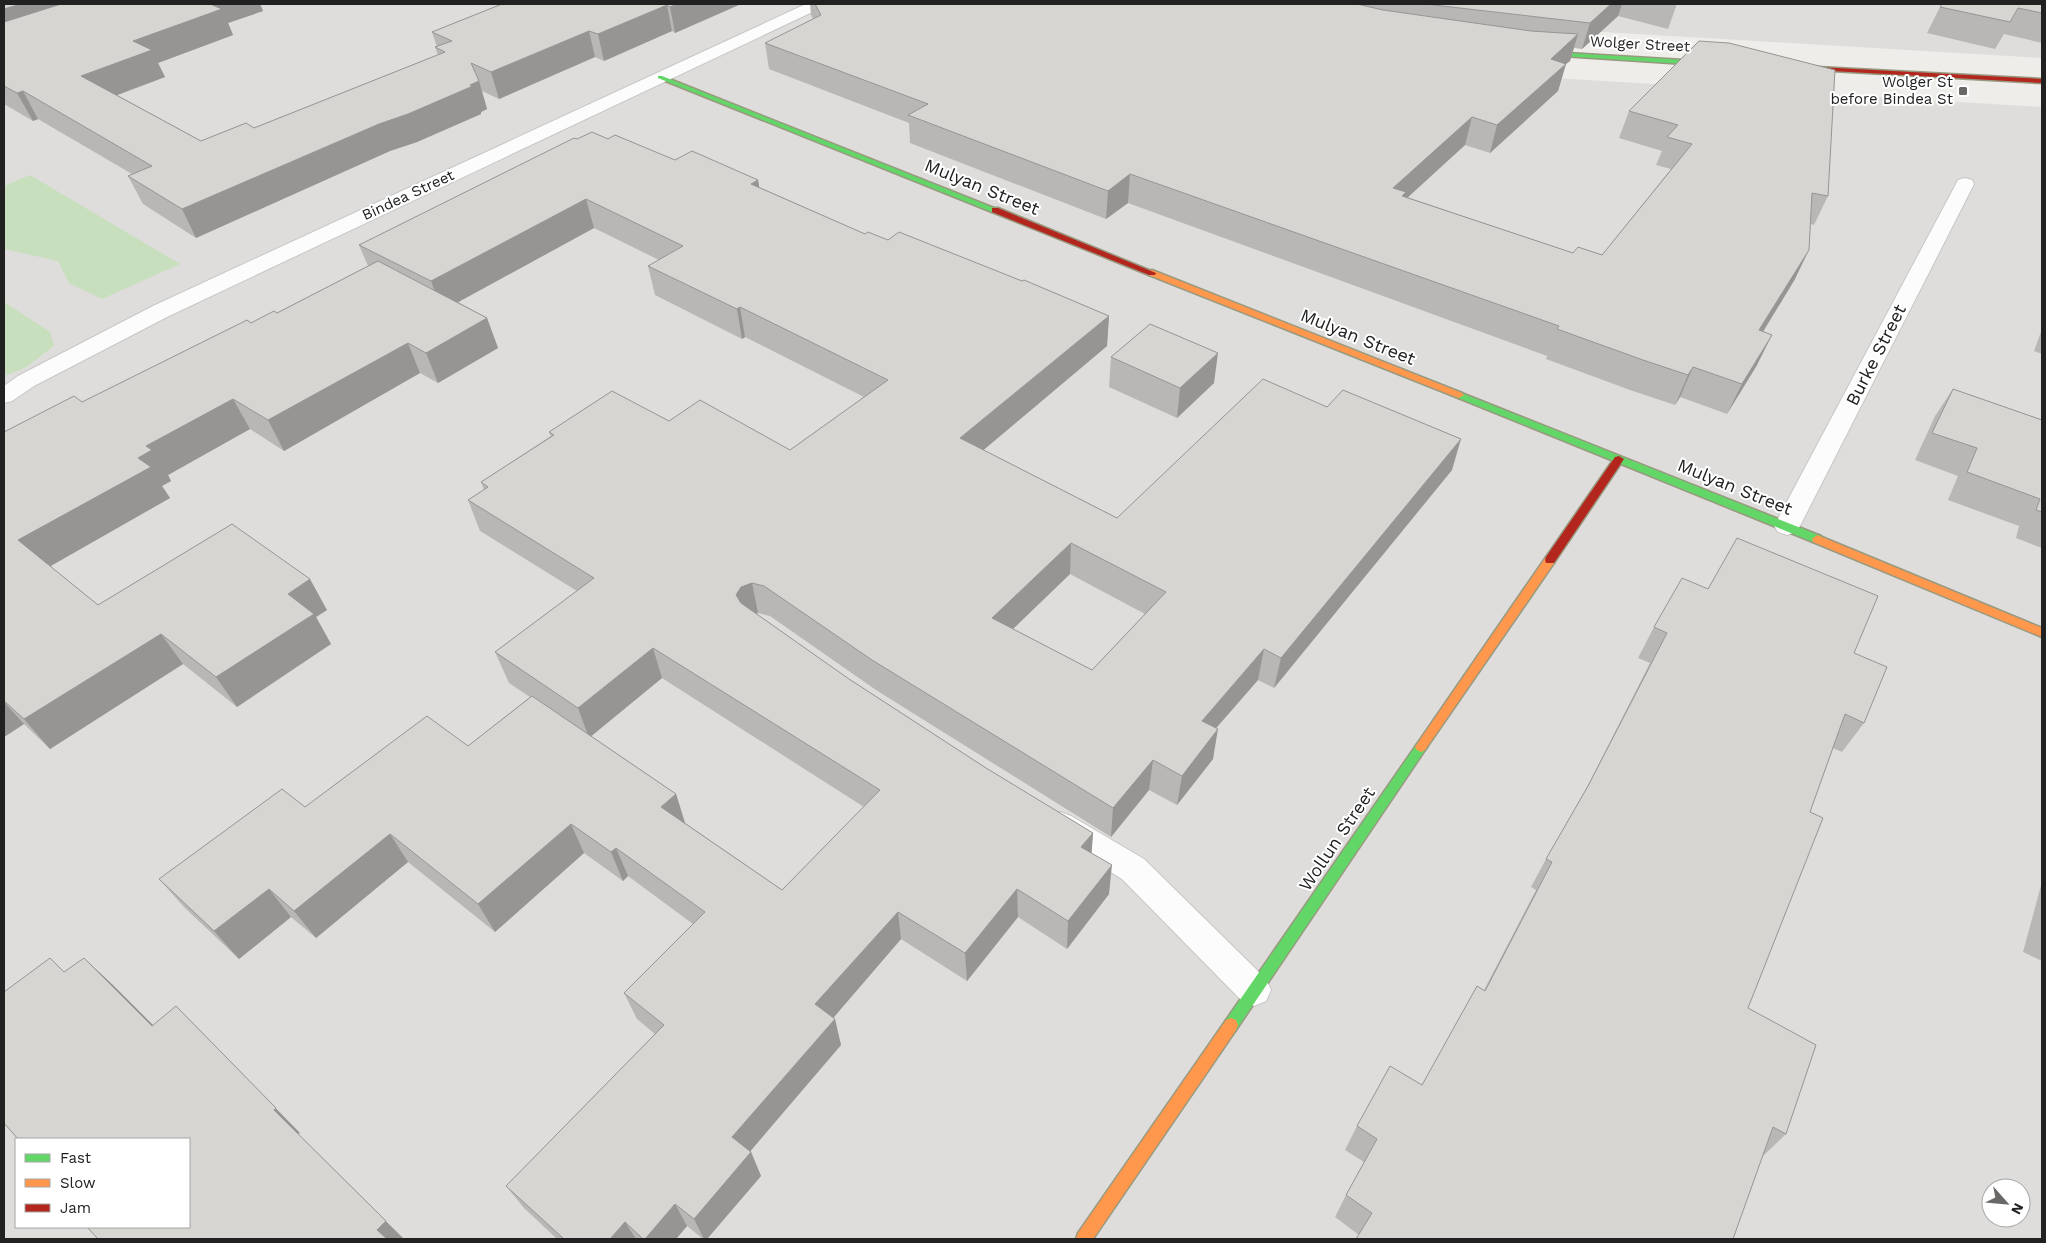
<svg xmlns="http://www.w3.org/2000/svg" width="2046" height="1243" viewBox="0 0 2046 1243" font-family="'Work Sans',sans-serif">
<rect width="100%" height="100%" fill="#efedea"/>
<g fill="#dedddb" fill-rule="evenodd">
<path d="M 4,4 L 1189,4 L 1417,70 L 2042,107 L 2042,1239 L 4,1239 ZM 16,1139 L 189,1139 L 189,1227 L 16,1227 ZM 1991,1188 L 2021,1188 L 2021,1218 L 1991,1218 Z"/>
<polygon points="1354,4 2042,4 2042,58 1417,21"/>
</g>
<g fill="#c8dfbd">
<polygon points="30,175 180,264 102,299 69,283 58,261 4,249 4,186"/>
<polygon points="4,302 50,332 54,346 25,368 4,376"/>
</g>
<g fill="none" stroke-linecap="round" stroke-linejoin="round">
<defs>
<g id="street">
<polygon points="806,4 826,4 823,7 169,316 34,386 12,401 4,403 4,386 18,376 153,306"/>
<polygon points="1965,178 1972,180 1974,184 1800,526 1796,532 1787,535 1778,532 1774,526 1956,184 1958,180"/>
<polygon points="1060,812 1071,816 1144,859 1266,979 1271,990 1266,1001 1254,1006 1242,1001 1122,879 1049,834 1044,825 1049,816"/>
</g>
<g id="fast">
<polygon points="1534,51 1716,62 1719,64 1716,66 1532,54 1531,53"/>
<polygon points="658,76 662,76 999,210 992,212 658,78"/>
<polygon points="1459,392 1821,536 1822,539 1821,542 1813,542 1456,397 1454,395"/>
<polygon points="1421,742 1425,744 1427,747 1425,750 1236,1030 1231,1032 1226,1030 1224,1025 1226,1020 1417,744"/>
</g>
<g id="slow">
<polygon points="1152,270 1462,393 1464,395 1459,398 1456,397 1149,275 1149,271"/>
<polygon points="1817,535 2042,628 2042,637 1813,542 1812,539"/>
<polygon points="1550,556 1555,560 1554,563 1425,750 1421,752 1417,750 1415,747 1417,744 1546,557"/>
<polygon points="1231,1018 1236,1020 1238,1025 1236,1030 1093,1239 1076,1239 1078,1233 1226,1020"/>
</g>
<g id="jam">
<polygon points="1799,66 2042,79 2042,83 1797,69 1797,67"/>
<polygon points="992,208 998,208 1156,273 1155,275 1149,275 992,212"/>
<polygon points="1619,456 1624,459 1554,563 1546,563 1545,560 1546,557 1615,457"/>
</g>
</defs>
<use href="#street" stroke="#c8c7c6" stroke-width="2"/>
<use href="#fast" stroke="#989a80" stroke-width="3"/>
<use href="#slow" stroke="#989a80" stroke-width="3"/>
<use href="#jam" stroke="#989a80" stroke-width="3"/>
<use href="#street" fill="#fdfcfc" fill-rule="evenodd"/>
<use href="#fast" fill="#63d668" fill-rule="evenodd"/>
<use href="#slow" fill="#ff974d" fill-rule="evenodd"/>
<use href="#jam" fill="#b3261e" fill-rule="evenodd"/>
</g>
<g fill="#b9b7b5" fill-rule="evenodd">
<polygon points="4,4 260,4 263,11 228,23 233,35 158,63 165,77 117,95 201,141 254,128 438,55 435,47 437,47 432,32 502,4 741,4 675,33 672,31 604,61 595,57 499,99 482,91 487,109 481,112 481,114 417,142 390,151 196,238 143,204 128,176 132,174 38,119 33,121 4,104"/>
<polygon points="810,4 1677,4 1668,29 1618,16 1582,49 1574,48 1570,61 1566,64 1558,91 1490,153 1465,145 1407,197 1573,253 1602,255 1671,169 1656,165 1662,151 1619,138 1629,111 1699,41 1828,196 1814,225 1811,224 1795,279 1763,332 1757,365 1727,414 1680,397 1675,405 1630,390 1546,359 1547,356 1128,203 1106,219 910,143 909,123 769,69 765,43 813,19 811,15"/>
<polygon points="2042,4 2042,43 2004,34 1995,49 1927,33 1940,7"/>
<path d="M 577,139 L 608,139 L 675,160 L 758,180 L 759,187 L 865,234 L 888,240 L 1109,316 L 1107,346 L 983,450 L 1117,518 L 1452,470 L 1274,688 L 1258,680 L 1216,728 L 1213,759 L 1177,805 L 1149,790 L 1111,837 L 876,690 L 770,616 L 758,613 L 756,614 L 849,679 L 986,768 L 1093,833 L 1091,853 L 1109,894 L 1067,949 L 1018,917 L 967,981 L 901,939 L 833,1018 L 841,1045 L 750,1151 L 751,1152 L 761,1176 L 707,1239 L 703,1239 L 687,1226 L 676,1239 L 557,1239 L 524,1208 L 506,1186 L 655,1034 L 637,1019 L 624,993 L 693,924 L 628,876 L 623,881 L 584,853 L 495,932 L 408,862 L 316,938 L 291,917 L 239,959 L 184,907 L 159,879 L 305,807 L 468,746 L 530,697 L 509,683 L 495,652 L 577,591 L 480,531 L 468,500 L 484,490 L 481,482 L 551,436 L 549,432 L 669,421 L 790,450 L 864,397 L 745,337 L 742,339 L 655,295 L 648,266 L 659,260 L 594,228 L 458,302 L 487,318 L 498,348 L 438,383 L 420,373 L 284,451 L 250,429 L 168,475 L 171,481 L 162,486 L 170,498 L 50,566 L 98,605 L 327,610 L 316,617 L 331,644 L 237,707 L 183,664 L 50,749 L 24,724 L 4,737 L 4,432 L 82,402 L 251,323 L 277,313 L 368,266 L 359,245 ZM 1070,574 L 1145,614 L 1092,670 L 1013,629 ZM 662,678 L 864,807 L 782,890 L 685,823 L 676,794 L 591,736 Z"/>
<polygon points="2042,329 2042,354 2034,351"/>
<polygon points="1111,357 1214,383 1177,418 1109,387"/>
<polygon points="1953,389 2042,420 2042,548 2016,538 2019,526 1948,500 1958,476 1915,460 1935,416"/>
<polygon points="1654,627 1854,653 1864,723 1842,752 1833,748 1810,812 1748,1008 1786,1134 1763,1156 1359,1235 1335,1217 1346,1195 1364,1162 1345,1150 1357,1126 1422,1085 1484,990 1536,890 1531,887 1546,859 1583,795 1650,663 1638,658"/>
<polygon points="2042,882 2042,961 2023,952"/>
</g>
<g fill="#969593">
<polygon points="21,4 113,4 4,40 4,9"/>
<polygon points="206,4 260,4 263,11 228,23 233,35 158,63 165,77 96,103 81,76 133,41"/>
<polygon points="677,4 741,4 675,33 670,7"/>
<polygon points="1611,4 1622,4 1618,16 1582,49 1590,23"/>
<polygon points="667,5 672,31 604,61 598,34"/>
<polygon points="589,31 595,57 499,99 491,72"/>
<polygon points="1578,34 1570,61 1566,64 1558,91 1490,153 1497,125 1551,59"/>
<polygon points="479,81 487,109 481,112 481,114 417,142 390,151 196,238 182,209"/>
<polygon points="23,91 38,119 33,121 17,93"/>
<polygon points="1472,117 1465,145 1405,200 1393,188"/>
<polygon points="1130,174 1128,203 1106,219 1108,191"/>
<polygon points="758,180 763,208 751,184"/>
<polygon points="586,199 594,228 442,311 431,281"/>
<polygon points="1809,250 1795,279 1745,361 1759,330"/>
<polygon points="740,307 745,337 742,339 737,309"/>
<polygon points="1109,316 1107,346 961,469 960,438"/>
<polygon points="487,318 498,348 438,383 426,353"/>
<polygon points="1772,335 1757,365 1727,414 1742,384"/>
<polygon points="408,343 420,373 284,451 268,420"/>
<polygon points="1218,353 1214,383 1177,418 1180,388"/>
<polygon points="1693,367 1680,397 1675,405 1688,375"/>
<polygon points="233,399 250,429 168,475 171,481 162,486 170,498 42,571 18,540 146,446"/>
<polygon points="1461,439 1452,470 1274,688 1281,658"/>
<polygon points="1071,543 1070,574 993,648 992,618"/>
<polygon points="310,579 327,610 316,617 331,644 237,707 216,677 288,594"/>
<polygon points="752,583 758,613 747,617 736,595 741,587"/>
<polygon points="161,634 183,664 50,749 24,719"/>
<polygon points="653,648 662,678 589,738 578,708"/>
<polygon points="1264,649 1258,680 1197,750 1202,721"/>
<polygon points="4,702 24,724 4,737"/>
<polygon points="1218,729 1213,759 1177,805 1182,776"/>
<polygon points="1153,760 1149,790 1111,837 1113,808"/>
<polygon points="676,794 685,823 671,836 661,807"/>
<polygon points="571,824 584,853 495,932 478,904"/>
<polygon points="1093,833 1091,862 1081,847"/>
<polygon points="390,834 408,862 316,938 294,911"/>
<polygon points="616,848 628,876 623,881 611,852"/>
<polygon points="1112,865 1109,894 1067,949 1068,921"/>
<polygon points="269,889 291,917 239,959 214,931"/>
<polygon points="1017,889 1018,917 967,981 965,953"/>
<polygon points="898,912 901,939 822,1031 815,1004"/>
<polygon points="84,958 113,985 180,1052 152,1026"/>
<polygon points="176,1006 300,1133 298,1134 404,1239 387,1239 377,1230 274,1110"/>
<polygon points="835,1019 841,1045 742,1161 732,1137"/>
<polygon points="751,1152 761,1176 707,1239 704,1239 694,1219"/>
<polygon points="675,1204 687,1226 676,1239 645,1239"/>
<polygon points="625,1222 636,1239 610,1239"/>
</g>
<g fill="#d7d5d2" stroke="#969593" fill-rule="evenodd">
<polygon points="4,4 21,4 4,9"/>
<polygon points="61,4 210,4 222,9 133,41 152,50 81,76 201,141 246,123 254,128 445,52 435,47 452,41 432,32 502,4 677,4 670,7 667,5 598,34 589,31 491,72 471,63 479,81 470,85 473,86 408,114 379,124 182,209 128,176 152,166 23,91 17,93 4,86 4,22"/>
<polygon points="815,4 1357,4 1383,10 1531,31 1578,34 1551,59 1566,64 1497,125 1472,117 1393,188 1406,192 1402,196 1573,253 1578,247 1602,255 1692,144 1667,137 1678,125 1629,111 1699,41 1729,43 1835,70 1828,196 1812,193 1809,250 1759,330 1772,335 1742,384 1693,367 1688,375 1643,360 1557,329 1559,326 1130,174 1108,191 908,115 928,104 765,43 821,15"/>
<polygon points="1425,4 1611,4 1590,23"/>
<polygon points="1942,4 2042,4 2042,13 2018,8 2010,22 1940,7"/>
<path d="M 592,132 L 608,139 L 615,135 L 675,160 L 692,151 L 758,180 L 751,184 L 865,234 L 868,232 L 888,240 L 899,232 L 1022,281 L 1024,280 L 1109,316 L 960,438 L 1117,518 L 1263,379 L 1327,407 L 1343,390 L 1461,439 L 1281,658 L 1264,649 L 1202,721 L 1218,729 L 1182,776 L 1153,760 L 1113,808 L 872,660 L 764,586 L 752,583 L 741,587 L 736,595 L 741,603 L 849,679 L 986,768 L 1093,833 L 1081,847 L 1112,865 L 1068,921 L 1017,889 L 965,953 L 898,912 L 815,1004 L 835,1019 L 732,1137 L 751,1152 L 694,1219 L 675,1204 L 645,1239 L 643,1239 L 625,1222 L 610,1239 L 564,1239 L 506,1186 L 664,1025 L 624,993 L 705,912 L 616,848 L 611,852 L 571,824 L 478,904 L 390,834 L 294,911 L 269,889 L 214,931 L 159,879 L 282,789 L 305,807 L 427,716 L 468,746 L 532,696 L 676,794 L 661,807 L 782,890 L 880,790 L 653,648 L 578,708 L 495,652 L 594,578 L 468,500 L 488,487 L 481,482 L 554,435 L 549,432 L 612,391 L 669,421 L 700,400 L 790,450 L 888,380 L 740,307 L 737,309 L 648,266 L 683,246 L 586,199 L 431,281 L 359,245 L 574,138 L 577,139 ZM 1071,543 L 1166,592 L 1092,670 L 992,618 Z"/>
<polygon points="378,261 487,318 426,353 408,343 268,420 233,399 146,446 152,450 138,458 151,467 18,540 98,605 232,524 310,579 288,594 314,614 216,677 161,634 24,719 4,701 4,432 74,396 82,402 247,320 251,323 274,311 277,313"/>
<polygon points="1150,324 1218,353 1180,388 1111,357"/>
<polygon points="1953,389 2042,420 2042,512 2036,510 2040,499 1967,472 1977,448 1932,433"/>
<polygon points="1737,538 1878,596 1854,653 1887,667 1864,723 1845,714 1810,812 1823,818 1748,1008 1816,1045 1786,1134 1773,1127 1733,1239 1356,1239 1372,1213 1346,1195 1377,1139 1357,1126 1390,1066 1422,1085 1477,986 1485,991 1552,862 1546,859 1588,786 1667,633 1654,627 1682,578 1708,589"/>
<polygon points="50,958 64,972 84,958 152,1026 176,1006 276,1108 274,1110 386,1221 377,1230 387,1239 98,1239 87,1227 189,1227 189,1139 18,1139 4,1123 4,992"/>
</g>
<rect fill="#696867" stroke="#fff" stroke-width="2" x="1958" y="86" width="10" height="10" rx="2.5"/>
<g text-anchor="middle" stroke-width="4" stroke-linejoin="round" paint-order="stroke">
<g font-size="15" fill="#212121" stroke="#fff">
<text transform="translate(1640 44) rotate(3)" y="5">Wolger Street</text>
<text transform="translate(408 195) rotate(-25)" y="5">Bindea Street</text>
</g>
<g font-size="15" fill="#212121" stroke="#fff" text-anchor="end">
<text x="1953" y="87">Wolger St<tspan x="1953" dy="17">before Bindea St</tspan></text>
</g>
<g font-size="18" fill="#212121" stroke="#fff">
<text transform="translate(982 187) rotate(22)" y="6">Mulyan Street</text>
<text transform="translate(1358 337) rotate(22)" y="6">Mulyan Street</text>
<text transform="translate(1876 355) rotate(-63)" y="6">Burke Street</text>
<text transform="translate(1735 487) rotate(22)" y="6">Mulyan Street</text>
<text transform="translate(1337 839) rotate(-56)" y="6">Wollun Street</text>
</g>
</g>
<rect width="2046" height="1243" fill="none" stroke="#212121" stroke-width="10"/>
<rect x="15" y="1138" width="175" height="90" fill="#ffffff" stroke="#a6a6a6"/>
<rect x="25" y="1154" width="25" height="8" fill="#63d668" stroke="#a6a6a6"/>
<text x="60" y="1163" font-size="15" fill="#212121">Fast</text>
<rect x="25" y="1179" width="25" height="8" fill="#ff974d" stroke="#a6a6a6"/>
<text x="60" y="1188" font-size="15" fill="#212121">Slow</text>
<rect x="25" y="1204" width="25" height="8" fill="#b3261e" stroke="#a6a6a6"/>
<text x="60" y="1213" font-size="15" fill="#212121">Jam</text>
<g transform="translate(2006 1203) rotate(117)"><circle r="24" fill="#ffffff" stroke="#a6a6a6"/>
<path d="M0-4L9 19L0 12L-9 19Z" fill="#696867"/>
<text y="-8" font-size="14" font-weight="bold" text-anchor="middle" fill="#212121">N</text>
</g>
</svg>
